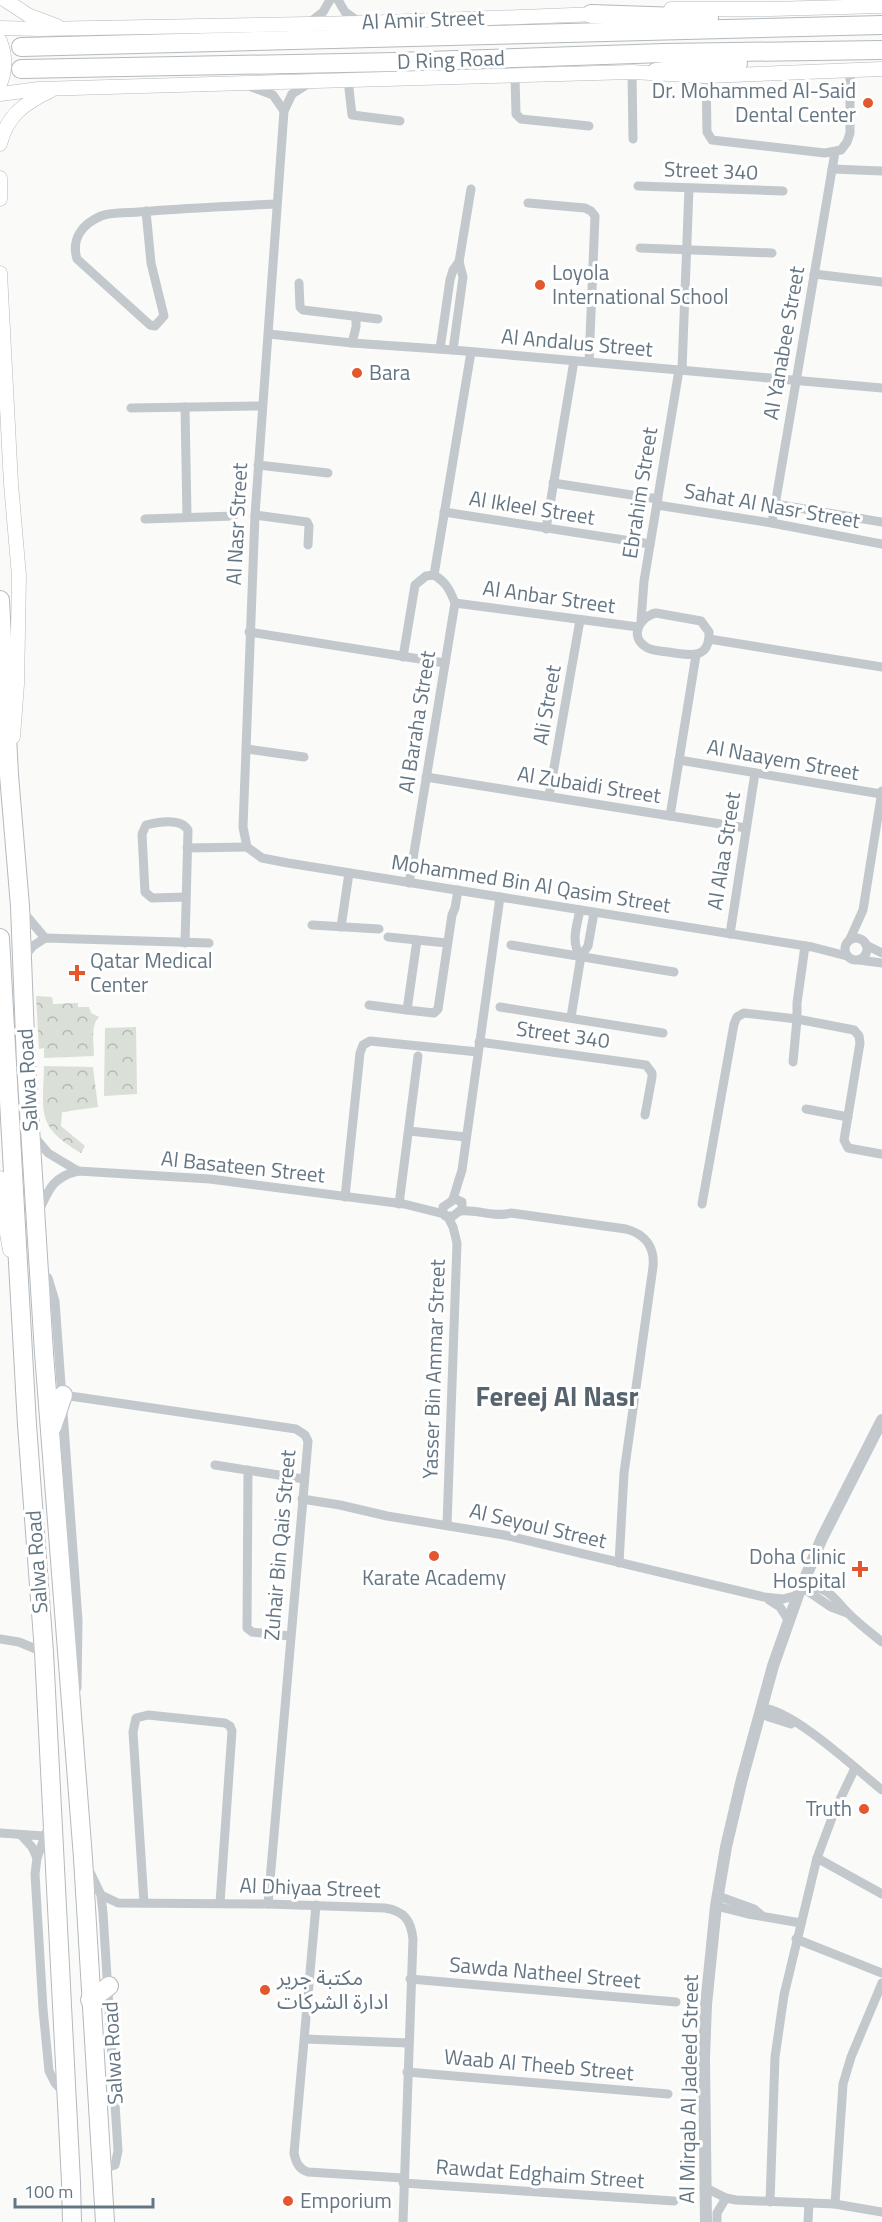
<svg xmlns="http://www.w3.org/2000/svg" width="882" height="2222" viewBox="0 0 882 2222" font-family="'Titillium Web','Noto Sans Arabic',sans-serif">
<defs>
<pattern id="forest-crowns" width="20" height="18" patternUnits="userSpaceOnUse" patternTransform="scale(1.5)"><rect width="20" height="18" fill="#dadfd7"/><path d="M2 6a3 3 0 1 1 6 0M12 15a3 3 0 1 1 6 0" fill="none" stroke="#b4b9b4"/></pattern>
</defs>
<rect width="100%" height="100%" fill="#fafaf8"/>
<g fill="url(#forest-crowns)">
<path d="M 36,996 L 52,997 L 53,1004 L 78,1003 L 78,1007 L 89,1007 L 91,1013 L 99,1017 C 90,1026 94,1044 94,1056 L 44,1058 L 44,1048 L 39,1049 Z"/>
<polygon points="136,1027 137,1094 104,1096 105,1028"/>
<path d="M 44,1066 L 93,1067 L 98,1107 L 62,1112 L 61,1126 L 85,1146 L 81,1153 C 36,1126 43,1114 44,1066 Z"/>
</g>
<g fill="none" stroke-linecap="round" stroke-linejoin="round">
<defs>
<g id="secondary">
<polyline points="5,0 28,15 57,26"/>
<polyline points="671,9 770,9 882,6"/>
<polyline points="0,28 39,29 361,23 598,14"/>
<path d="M 0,41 C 6,56 6,69 0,84"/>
<polyline points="0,94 39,89 632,72 706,76 882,69"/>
<path d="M 0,144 C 7,115 25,103 50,91"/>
<polyline points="0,178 0,199"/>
<polyline points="0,273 11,484 19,576 17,684 13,737"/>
<polyline points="0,1178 3,1212 10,1250"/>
</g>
<g id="motorway">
<polyline points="591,14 709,18"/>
<polyline points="21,47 882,25"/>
<polyline points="21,69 396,62 664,53 882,50"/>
<polyline points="656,72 738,63"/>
<polyline points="0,600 9,775 20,906 26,1063 44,1353 83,1858 105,2222"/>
<polyline points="0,938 27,1425 44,1652 71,2182 72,2222"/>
<polyline points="52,1427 63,1395"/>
<polyline points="90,2000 109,1986"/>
</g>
</defs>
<use href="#secondary" stroke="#b3babf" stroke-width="15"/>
<use href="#motorway" stroke="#b4b9bd" stroke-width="20"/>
<g stroke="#c3c8cc" stroke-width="9">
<polyline points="338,0 345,12 359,22"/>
<polyline points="309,23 323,12 330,0"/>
<polyline points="632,72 633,139"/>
<polyline points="515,76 516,114 521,119 589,126"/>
<polyline points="706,76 707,132 712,140 825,153 841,150 847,142 850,133 850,70"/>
<polyline points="348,80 352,115 400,121"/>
<polyline points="308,84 292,94 284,111 255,515 243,827 247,847 262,858 288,863 812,947 847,956"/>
<polyline points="249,86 273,95 284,111"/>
<polyline points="832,169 882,171"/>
<polyline points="638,186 783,191"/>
<polyline points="528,203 585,208 591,211 595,216 589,362"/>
<path d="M 146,211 L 151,263 L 164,316 L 155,326 L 150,325 L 77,259 C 71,239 82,224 101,216 C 112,212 127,213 138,212 C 184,208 230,206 276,204"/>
<polyline points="640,248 772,253"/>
<polyline points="814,274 882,282"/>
<polyline points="299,283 300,307 303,310 378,319"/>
<polyline points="269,334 352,343 453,350 882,388"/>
<polyline points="352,343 356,327 356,316"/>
<polyline points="440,349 450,280 453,270 459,262 471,189"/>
<polyline points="453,350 463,277 459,262"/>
<polyline points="682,370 689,188"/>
<polyline points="185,407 187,517"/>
<polyline points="131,408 262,406"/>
<polyline points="258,465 328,473"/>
<polyline points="553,483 658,499"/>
<polyline points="775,504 882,522"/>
<polyline points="657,505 772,523 882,544"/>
<polyline points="444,512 650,544"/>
<polyline points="255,515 307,522 309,526 308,545"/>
<polyline points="145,519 234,516"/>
<polyline points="772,523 835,152"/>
<polyline points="546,529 574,361"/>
<polyline points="434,575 471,352"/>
<polyline points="455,603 638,627"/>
<path d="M 656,613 L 701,621 L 709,632 C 710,661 688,655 668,652 C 661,651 652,651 646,647 C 628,636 641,616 656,613 Z"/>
<polyline points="641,621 644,581 679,370"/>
<polyline points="249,632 445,663"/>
<polyline points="709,639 882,667"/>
<path d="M 403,657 L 415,585 L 426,576 L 434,575 C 446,582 450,590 455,603 L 409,883"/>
<polyline points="247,749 304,757"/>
<polyline points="679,760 881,794"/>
<polyline points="426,777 746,828"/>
<polyline points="549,796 580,620"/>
<polyline points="670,816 696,655"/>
<polyline points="187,848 247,847"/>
<path d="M 580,910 C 577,925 570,944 581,956"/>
<polyline points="24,913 45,938"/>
<polyline points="312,925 379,929"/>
<polyline points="341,927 349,873"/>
<polyline points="730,934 755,773"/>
<polyline points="388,937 417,940"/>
<circle cx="856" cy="949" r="11"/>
<polyline points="850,939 863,910 882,791"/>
<path d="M 185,943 L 188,830 C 181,818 158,822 146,825 L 142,834 L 145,892 L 152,898 L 186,897"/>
<polyline points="447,943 417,940 407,1010 434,1013 438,1009 452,915 455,908 458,890"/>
<polyline points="511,945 674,972"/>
<polyline points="866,945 882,953"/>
<polyline points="24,957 33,946 45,938 209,943"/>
<polyline points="859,960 882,963"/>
<polyline points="369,1005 407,1010"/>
<polyline points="500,1007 663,1033"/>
<polyline points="571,1017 581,956 588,946 594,913"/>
<polyline points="479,1042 646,1065 652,1073 652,1077 645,1115"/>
<polyline points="793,1062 797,1019 797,1003 805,946"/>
<polyline points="806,1109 848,1117"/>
<polyline points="409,1131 466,1137"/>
<polyline points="34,1136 48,1153 78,1171"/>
<polyline points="345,1197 360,1053 363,1045 370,1041 478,1052"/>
<polyline points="453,1199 462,1170 500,897"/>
<polygon points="455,1199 462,1202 462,1209 453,1216 445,1216 443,1212 443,1207"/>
<polyline points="399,1204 418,1056"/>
<polyline points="702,1204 734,1024 737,1017 744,1013 797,1019 854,1030 859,1036 860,1043 844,1140 848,1148 881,1154"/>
<path d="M 39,1211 C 49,1189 53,1177 78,1171 L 210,1179 L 404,1204 L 444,1214"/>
<path d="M 460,1211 C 477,1209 495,1218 511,1213 L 626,1229 C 645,1234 655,1247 653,1267 L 624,1473 L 619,1563"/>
<polyline points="41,1272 48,1278 55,1301 78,1620 77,1688"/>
<polyline points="63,1395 296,1429 305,1435 308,1441 268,1904"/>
<polyline points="215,1465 304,1479"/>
<polyline points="248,1470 247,1628 252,1632 290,1636"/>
<polyline points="302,1499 340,1505 387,1516 504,1535 764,1597 783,1599 798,1595"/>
<polyline points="447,1525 457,1243 453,1227 448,1217"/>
<path d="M 807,1588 C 827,1584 837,1602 849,1614 C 859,1624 871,1633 882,1642"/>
<polyline points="806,1590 831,1607 847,1613"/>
<polyline points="769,1600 780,1607 789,1621"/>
<polyline points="0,1639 19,1642 43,1652"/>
<path d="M 761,1708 C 791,1708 857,1770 882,1790"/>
<polyline points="760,1712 769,1717 791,1724"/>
<polyline points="49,1825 37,1858 35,1874 43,2009 49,2071 55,2083 65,2094"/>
<polyline points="0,1833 44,1836"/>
<polyline points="21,1835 32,1847 37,1858"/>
<polyline points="817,1858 882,1894"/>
<polyline points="88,1868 101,1895 103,1913 118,2151 115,2165 102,2169"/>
<path d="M 101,1895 L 118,1903 L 268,1904 L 385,1908 C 404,1911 411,1920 413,1939 L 403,2222"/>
<polyline points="718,1896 754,1909 761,1915"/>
<polyline points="144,1903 133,1732 136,1718 148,1715 225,1723 230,1726 232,1731 220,1903"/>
<path d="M 316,1905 L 294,2153 C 296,2163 299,2169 308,2172 L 403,2178"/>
<polyline points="716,1906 748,1914 801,1923"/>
<polyline points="796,1939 882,1973"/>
<polyline points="410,1979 676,2002"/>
<polyline points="305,2039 408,2043"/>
<polyline points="407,2072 668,2094"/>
<polyline points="403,2183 674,2201"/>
<polyline points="704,2187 726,2198 736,2200 835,2204 882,2212"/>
<polyline points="770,2202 775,2057 784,1995 817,1858 835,1810 855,1768"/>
<polyline points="835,2204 843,2084 851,2057 882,1983"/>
<polyline points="717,2222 717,2213 726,2198"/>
<polyline points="808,2222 809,2203"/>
</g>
<polyline stroke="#c3c8cc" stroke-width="12" points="706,2222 704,2058 706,2005 716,1906 726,1847 742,1779 773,1666 798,1595 822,1538 882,1420"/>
<use href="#secondary" stroke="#fff" stroke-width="14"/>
<use href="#motorway" stroke="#fff" stroke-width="18"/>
</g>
<g fill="#e4572e" stroke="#fff" stroke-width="2">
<circle cx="868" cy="103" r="6"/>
<circle cx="540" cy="285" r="6"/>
<circle cx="357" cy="373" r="6"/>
<path d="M74 964h6v6h6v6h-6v6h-6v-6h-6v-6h6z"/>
<circle cx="434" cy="1556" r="6"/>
<path d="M857 1560h6v6h6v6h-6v6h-6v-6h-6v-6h6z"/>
<circle cx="864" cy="1809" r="6"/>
<circle cx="265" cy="1990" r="6"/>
<circle cx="288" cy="2201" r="6"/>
</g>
<g text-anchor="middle" stroke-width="6" stroke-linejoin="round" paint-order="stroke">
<g font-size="21" fill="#657683" stroke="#fff">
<text transform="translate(423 20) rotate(-2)" y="7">Al Amir Street</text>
<text transform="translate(451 60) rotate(-2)" y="7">D Ring Road</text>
<text transform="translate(711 171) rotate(2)" y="7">Street 340</text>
<text transform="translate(577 343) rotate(5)" y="7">Al Andalus Street</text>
<text transform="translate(784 343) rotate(-80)" y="7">Al Yanabee Street</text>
<text transform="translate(640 493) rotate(-81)" y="7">Ebrahim Street</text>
<text transform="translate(772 506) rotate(10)" y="7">Sahat Al Nasr Street</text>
<text transform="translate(532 508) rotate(9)" y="7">Al Ikleel Street</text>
<text transform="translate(237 524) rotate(-87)" y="7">Al Nasr Street</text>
<text transform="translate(549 597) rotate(8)" y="7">Al Anbar Street</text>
<text transform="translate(547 705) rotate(-80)" y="7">Ali Street</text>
<text transform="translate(417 722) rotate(-81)" y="7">Al Baraha Street</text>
<text transform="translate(783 760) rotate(10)" y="7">Al Naayem Street</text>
<text transform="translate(589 785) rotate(9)" y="7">Al Zubaidi Street</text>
<text transform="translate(724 851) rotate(-81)" y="7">Al Alaa Street</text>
<text transform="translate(531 884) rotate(9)" y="7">Mohammed Bin Al Qasim Street</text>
<text transform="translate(563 1035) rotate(8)" y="7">Street 340</text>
<text transform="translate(28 1080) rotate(-93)" y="7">Salwa Road</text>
<text transform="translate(243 1167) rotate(6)" y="7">Al Basateen Street</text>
<text transform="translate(434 1369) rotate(-88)" y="7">Yasser Bin Ammar Street</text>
<text transform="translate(538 1526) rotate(13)" y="7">Al Seyoul Street</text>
<text transform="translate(280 1545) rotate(-85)" y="7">Zuhair Bin Qais Street</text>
<text transform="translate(37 1562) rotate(-94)" y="7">Salwa Road</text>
<text transform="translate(310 1888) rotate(2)" y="7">Al Dhiyaa Street</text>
<text transform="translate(545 1973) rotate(5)" y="7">Sawda Natheel Street</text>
<text transform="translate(113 2053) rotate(-93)" y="7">Salwa Road</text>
<text transform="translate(539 2065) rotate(5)" y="7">Waab Al Theeb Street</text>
<text transform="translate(689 2089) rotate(-89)" y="7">Al Mirqab Al Jadeed Street</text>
<text transform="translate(540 2174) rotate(4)" y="7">Rawdat Edghaim Street</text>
</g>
<g font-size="21" fill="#657683" stroke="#fff" text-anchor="start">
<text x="856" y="98" text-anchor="end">Dr. Mohammed Al-Said<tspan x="856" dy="24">Dental Center</tspan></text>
<text x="552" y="280">Loyola<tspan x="552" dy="24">International School</tspan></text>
<text x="369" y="380">Bara</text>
<text x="90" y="968">Qatar Medical<tspan x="90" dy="24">Center</tspan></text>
<text x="846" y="1564" text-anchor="end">Doha Clinic<tspan x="846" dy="24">Hospital</tspan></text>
<text x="434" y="1585" text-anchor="middle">Karate Academy</text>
<text x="852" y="1816" text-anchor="end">Truth</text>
<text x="277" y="1985">مكتبة جرير<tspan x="277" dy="24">ادارة الشركات</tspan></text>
<text x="300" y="2208">Emporium</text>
</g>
<g font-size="27" font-weight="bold" fill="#57646e" stroke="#fff">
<text x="557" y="1406">Fereej Al Nasr</text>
</g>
</g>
<path d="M15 2198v9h138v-9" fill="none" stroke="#657683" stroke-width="3"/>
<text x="24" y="2198" font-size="18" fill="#657683" stroke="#ffffff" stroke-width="4.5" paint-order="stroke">100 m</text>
</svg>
